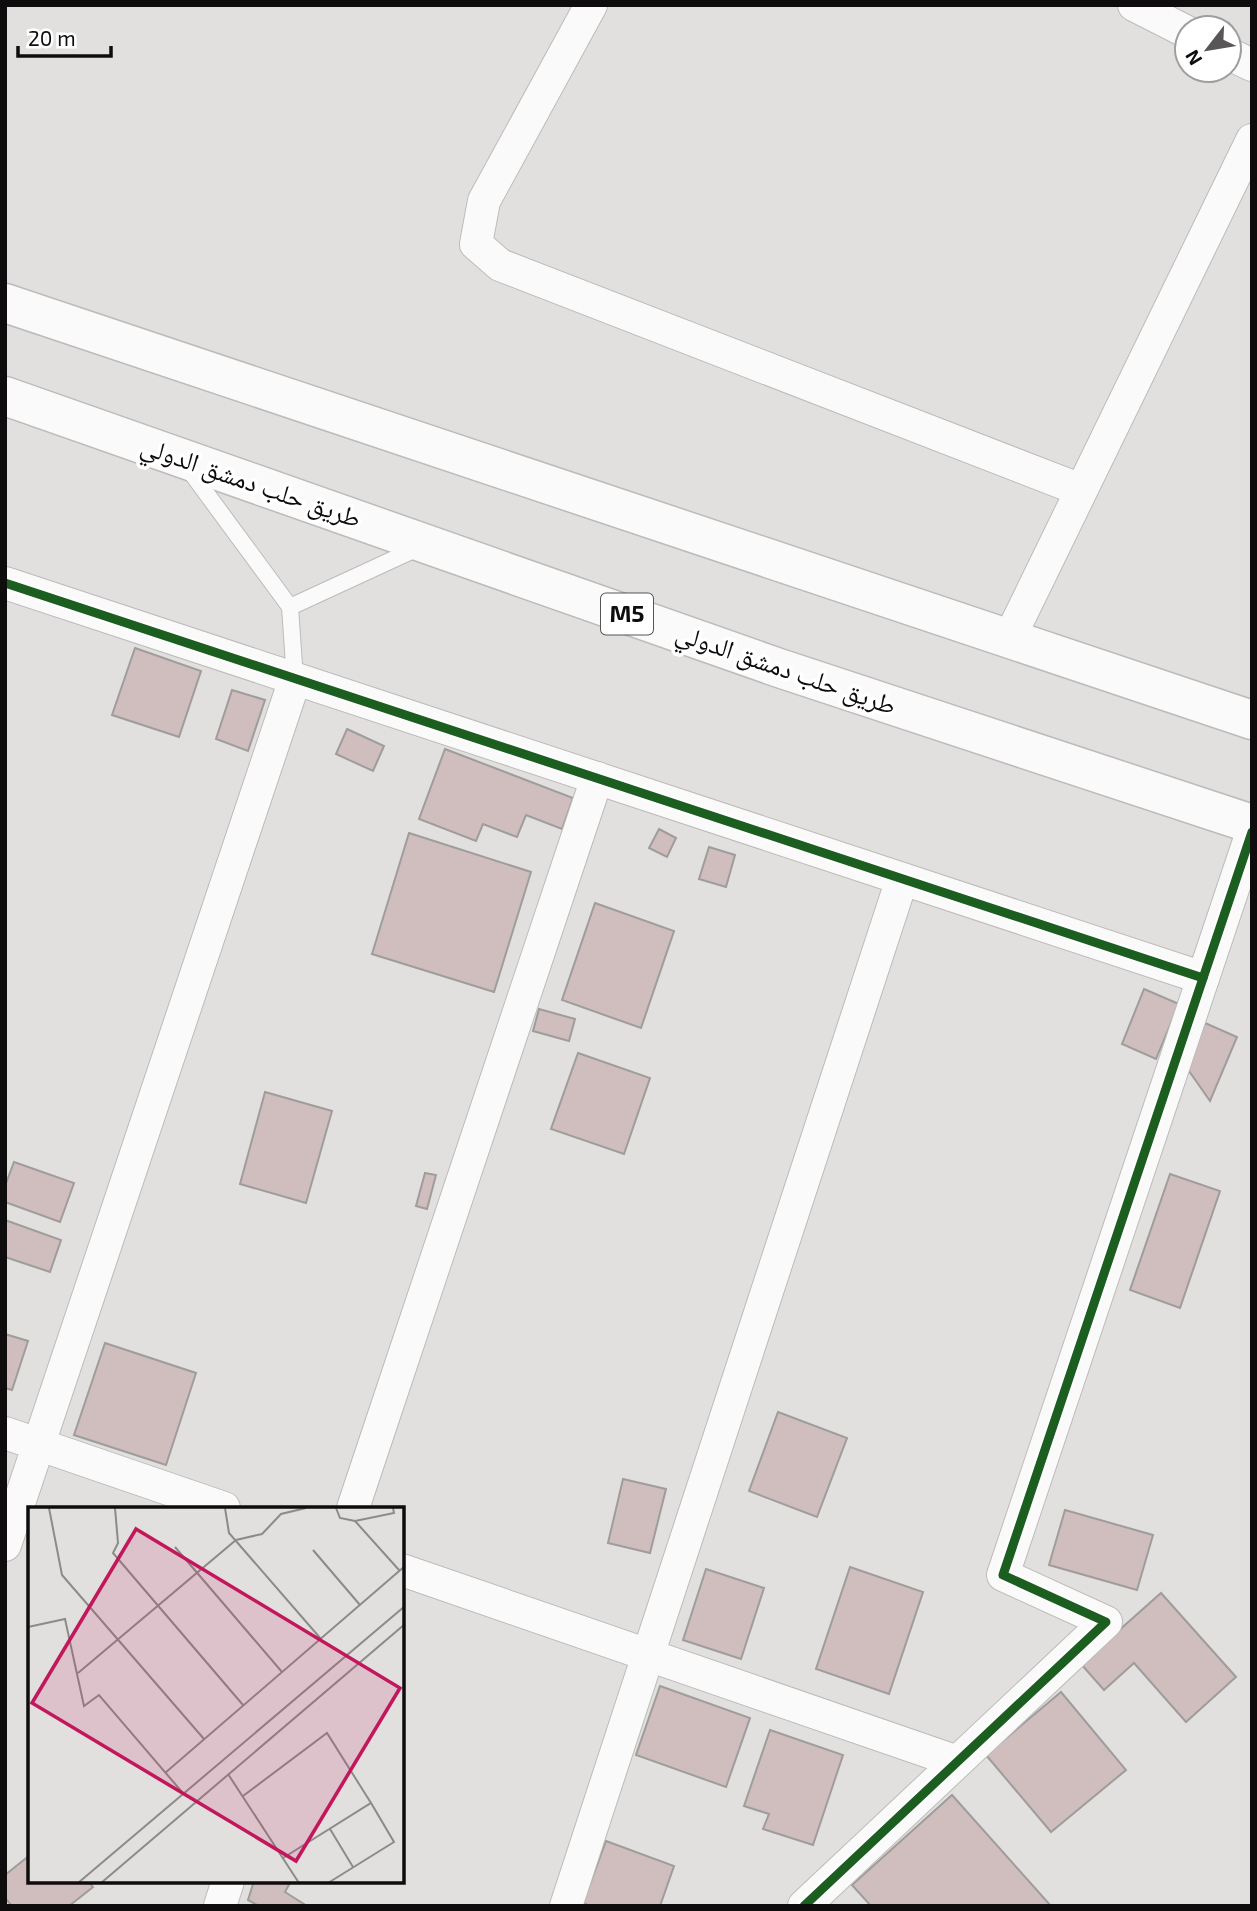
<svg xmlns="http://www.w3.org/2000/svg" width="1257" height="1911" viewBox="0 0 1257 1911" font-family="'Exo 2','Noto Naskh Arabic',sans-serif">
<rect width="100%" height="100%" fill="#e2e0de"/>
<g fill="#d0bebe" stroke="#9e9d9c" stroke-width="2">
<polygon points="135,648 201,671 179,737 112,715"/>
<polygon points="232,690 265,700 248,751 216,739"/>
<polygon points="347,729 384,746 373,771 336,754"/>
<polygon points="445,749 573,798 562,829 526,815 517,837 483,824 476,841 419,819"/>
<polygon points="659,829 676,838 667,857 649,848"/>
<polygon points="409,833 531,872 494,992 372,954"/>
<polygon points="709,847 735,855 726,887 699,879"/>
<polygon points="595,903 674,931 641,1028 562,1000"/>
<polygon points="1144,989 1179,1004 1156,1059 1122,1044"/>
<polygon points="539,1009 575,1019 569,1041 533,1031"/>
<polygon points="1205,1023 1237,1037 1210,1101 1187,1068"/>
<polygon points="578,1053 650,1078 624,1154 551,1129"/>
<polygon points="265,1092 332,1111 306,1203 240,1184"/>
<polygon points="14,1162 74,1183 60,1222 5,1202 5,1186"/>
<polygon points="425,1173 436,1175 427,1209 416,1206"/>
<polygon points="1170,1174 1220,1191 1180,1308 1130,1290"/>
<polygon points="5,1220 61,1240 50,1272 5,1257"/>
<polygon points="5,1334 28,1341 12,1390 5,1388"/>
<polygon points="105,1343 196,1373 166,1465 74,1435"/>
<polygon points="778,1412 847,1438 817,1517 749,1491"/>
<polygon points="623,1479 666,1489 650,1553 608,1543"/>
<polygon points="1065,1510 1153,1535 1137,1590 1049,1565"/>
<polygon points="850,1567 923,1592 889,1694 816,1669"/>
<polygon points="706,1569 764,1588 741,1659 683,1640"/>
<polygon points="1161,1593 1236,1677 1186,1722 1134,1663 1104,1690 1081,1664"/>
<polygon points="660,1686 750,1718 726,1787 636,1755"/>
<polygon points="1061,1692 1126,1770 1051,1832 986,1755"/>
<polygon points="770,1730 843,1755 813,1845 763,1829 769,1814 744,1806"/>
<polygon points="952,1795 1051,1906 871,1906 852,1885"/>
<polygon points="606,1841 674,1866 660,1906 590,1906 583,1903"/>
<polygon points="30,1855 30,1881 88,1881 93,1887 69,1906 12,1906 5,1898 5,1875"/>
<polygon points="254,1881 291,1881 285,1892 307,1906 259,1906 248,1900"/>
</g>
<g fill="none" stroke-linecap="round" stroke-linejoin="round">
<defs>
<g id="lane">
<polyline points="187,467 290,607 420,547"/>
<polyline points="290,607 295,679"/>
</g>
<g id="street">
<polyline points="591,5 484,201 476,244 500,265 1081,490"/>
<polyline points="1134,5 1187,32"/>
<polyline points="1229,54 1252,65"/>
<polyline points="5,583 1203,978"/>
<polyline points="1009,639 1252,140"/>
<polyline points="5,1433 224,1508"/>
<polyline points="353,1508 597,778"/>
<polyline points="5,1545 295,679"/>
<polyline points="402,1570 955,1761"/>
<polyline points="220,1906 228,1881"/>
<polyline points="566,1906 902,879"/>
<polyline points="804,1906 1106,1622 1003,1575 1252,832"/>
</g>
<g id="highway">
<polyline points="5,303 1252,720"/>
<polyline points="5,396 779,668 1252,824"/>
</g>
</defs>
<use href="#lane" stroke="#bdbbba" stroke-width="18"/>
<use href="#street" stroke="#bdbbba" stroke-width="34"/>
<use href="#highway" stroke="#bdbbba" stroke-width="41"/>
<use href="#lane" stroke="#fbfafa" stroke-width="16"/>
<use href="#street" stroke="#fbfafa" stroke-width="32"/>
<use href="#highway" stroke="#fbfafa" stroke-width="38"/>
<defs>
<g id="cycleway">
<polyline points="5,583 1203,978"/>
<polyline points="804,1906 1106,1622 1003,1575 1252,832"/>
</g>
</defs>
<use href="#cycleway" stroke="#fff" stroke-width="13"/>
<use href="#cycleway" stroke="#1b5e20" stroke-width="9"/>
</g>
<g text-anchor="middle" stroke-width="7" stroke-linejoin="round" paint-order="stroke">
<rect fill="#fff" stroke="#565555" stroke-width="2" x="601" y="593.5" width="52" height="41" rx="5"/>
<g font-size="24" font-weight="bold" fill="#0e0c0c">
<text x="627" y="622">M5</text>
</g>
<g font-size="26" fill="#0e0c0c" stroke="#fff">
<text transform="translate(251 482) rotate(19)" y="9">طريق حلب دمشق الدولي</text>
<text transform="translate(786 669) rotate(19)" y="9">طريق حلب دمشق الدولي</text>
</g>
</g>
<g transform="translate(28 1507)">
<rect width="376" height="376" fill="#e2e0de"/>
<path fill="none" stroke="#8d8b8a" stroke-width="2" d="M 21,1 L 34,68 L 176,232M 87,1 L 90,36 L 85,46 L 215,198M 197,1 L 201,26 L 293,132M 308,1 L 312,11 L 327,14 L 371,63M 327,14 L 366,6 L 365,1M 147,40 L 254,165M 285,43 L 332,98M 0,120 L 37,112 L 56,199 L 71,188 L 154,285M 50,166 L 208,33 L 234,27 L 253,7 L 278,1M 137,266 L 377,59M 200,267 L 271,376M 215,289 L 299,226 L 343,296M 302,322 L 325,360M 255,351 L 343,296 L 366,335 L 300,376M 50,376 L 377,99M 73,376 L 377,117"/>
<path fill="#c2185b" fill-opacity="0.15" stroke="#c2185b" stroke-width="3.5" d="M 108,22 L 372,181 L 268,354 L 4,196 Z"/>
<rect width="376" height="376" fill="none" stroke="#0e0c0c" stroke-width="3.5"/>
</g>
<rect width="1257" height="1911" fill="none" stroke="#0e0c0c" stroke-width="14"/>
<g transform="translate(1208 49) rotate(239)"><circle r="33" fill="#ffffff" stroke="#9f9e9e" stroke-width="2"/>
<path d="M0-5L12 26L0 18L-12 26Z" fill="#585656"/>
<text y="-10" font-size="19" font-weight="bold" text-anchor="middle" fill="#0e0c0c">N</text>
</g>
<path d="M18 46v10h93v-10" fill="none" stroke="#0e0c0c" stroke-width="3.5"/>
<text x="28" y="46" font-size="21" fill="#0e0c0c" stroke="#ffffff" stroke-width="5" paint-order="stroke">20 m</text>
</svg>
